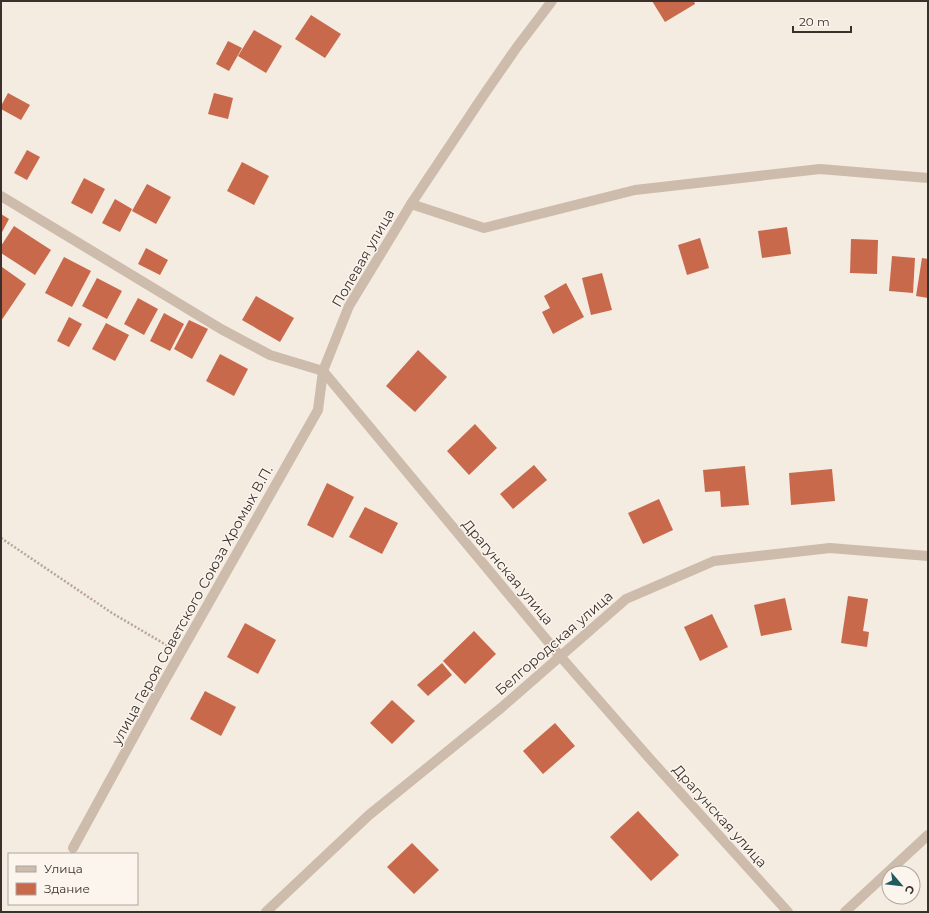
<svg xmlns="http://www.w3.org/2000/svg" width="929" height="913" viewBox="0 0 929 913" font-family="Montserrat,sans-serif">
<rect width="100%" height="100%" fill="#f4ebe1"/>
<g fill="#c8694b">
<polygon points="652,1 694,1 695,4 665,22"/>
<polygon points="311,15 341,34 325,58 295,39"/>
<polygon points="254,30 282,46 266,73 238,56"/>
<polygon points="228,41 242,48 229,71 216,64"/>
<polygon points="8,93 30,105 21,120 1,109 1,106"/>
<polygon points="214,93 233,98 228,119 208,114"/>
<polygon points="27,150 40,157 27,180 14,173"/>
<polygon points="242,162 269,176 254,205 227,191"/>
<polygon points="84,178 105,189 92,214 71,203"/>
<polygon points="147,184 171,197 156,224 132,211"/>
<polygon points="115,199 132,209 120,232 102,223"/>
<polygon points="1,214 9,219 1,234"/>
<polygon points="14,226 51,250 35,275 1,253 1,246"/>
<polygon points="787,227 791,254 762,258 758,231"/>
<polygon points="700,238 709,268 687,275 678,245"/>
<polygon points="851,239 878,240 877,274 850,273"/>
<polygon points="146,248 168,260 160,275 138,264"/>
<polygon points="892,256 915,258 913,293 889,291"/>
<polygon points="64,257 91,271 72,307 45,293"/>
<polygon points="922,258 928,259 928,298 916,296"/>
<polygon points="2,267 26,284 1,321 1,268"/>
<polygon points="602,273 612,310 591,315 582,278"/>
<polygon points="97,278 122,291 107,319 82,306"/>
<polygon points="566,283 584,317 553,334 542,312 550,308 544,296"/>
<polygon points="256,296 294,318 280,342 242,320"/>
<polygon points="138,298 158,309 144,335 124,324"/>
<polygon points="164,313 184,324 170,351 150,341"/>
<polygon points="69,317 82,324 69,347 57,341"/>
<polygon points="189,320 208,329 192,359 174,349"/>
<polygon points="106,323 129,335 115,361 92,349"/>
<polygon points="418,350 447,377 415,412 386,386"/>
<polygon points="220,354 248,369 234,396 206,381"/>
<polygon points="475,424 497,448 469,475 447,451"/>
<polygon points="534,465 547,480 513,509 500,494"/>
<polygon points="745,466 749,505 721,507 720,491 705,492 703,470"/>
<polygon points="832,469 835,501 791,505 789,473"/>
<polygon points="327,483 354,497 333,538 307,525"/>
<polygon points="659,499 673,530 643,544 628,513"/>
<polygon points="365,507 398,523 382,554 349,537"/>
<polygon points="848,596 868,599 863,631 869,632 867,647 841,643"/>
<polygon points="785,598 792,630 761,636 754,605"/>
<polygon points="712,614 728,647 700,661 684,627"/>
<polygon points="245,623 276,640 258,674 227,657"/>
<polygon points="474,631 496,654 465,684 443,661"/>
<polygon points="442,663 452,675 428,696 417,685"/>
<polygon points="205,691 236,707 221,736 190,719"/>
<polygon points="392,700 415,721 392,744 370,723"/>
<polygon points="555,723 575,746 543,774 523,751"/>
<polygon points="638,811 679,855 651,881 610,837"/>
<polygon points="412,843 439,870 414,894 387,867"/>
</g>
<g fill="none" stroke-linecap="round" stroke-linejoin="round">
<polyline stroke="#b9a596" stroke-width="2.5" stroke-dasharray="2 2" stroke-linecap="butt" points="1,538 112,613 168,646"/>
<g stroke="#cdbbac" stroke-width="10">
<polyline points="1,196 221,329 270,355 323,371"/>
<polyline points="411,204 484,228 635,190 820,169 928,178"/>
<polyline points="323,371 560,656 650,759 788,912"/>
<polyline points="73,848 156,696 318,410 323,371 349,306 411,204 483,96 517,47 552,1"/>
<polyline points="266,912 369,815 501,708 626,599 714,561 830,548 928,556"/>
<polyline points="845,912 928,835"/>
</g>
</g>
<g text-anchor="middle" stroke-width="3" stroke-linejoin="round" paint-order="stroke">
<g font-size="14" fill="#3b302b" stroke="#fbf5ee">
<text transform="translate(363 258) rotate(-60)" y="5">Полевая улица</text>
<text transform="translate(508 572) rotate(50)" y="5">Драгунская улица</text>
<text transform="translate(192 605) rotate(-61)" y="5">улица Героя Советского Союза Хромых В.П.</text>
<text transform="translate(554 643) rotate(-41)" y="5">Белгородская улица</text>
<text transform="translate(720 816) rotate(48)" y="5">Драгунская улица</text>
</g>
</g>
<rect width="929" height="913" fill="none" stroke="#3b302b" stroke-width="4"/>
<rect x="8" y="853" width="130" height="52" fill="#fbf5ee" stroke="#aea6a0"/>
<rect x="16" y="866" width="20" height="6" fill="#cdbbac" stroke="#aea6a0"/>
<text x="44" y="873" font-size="12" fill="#3b302b">Улица</text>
<rect x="16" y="883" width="20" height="12" fill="#c8694b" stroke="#aea6a0"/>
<text x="44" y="893" font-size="12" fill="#3b302b">Здание</text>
<g transform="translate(901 885) rotate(118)"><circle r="19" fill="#fbf5ee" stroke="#aea6a0"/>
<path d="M0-3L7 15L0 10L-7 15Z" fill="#1f5a5e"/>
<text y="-6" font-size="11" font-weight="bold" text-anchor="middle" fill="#3b302b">С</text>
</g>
<path d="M793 26v6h58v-6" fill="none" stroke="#3b302b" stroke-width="2"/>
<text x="799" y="26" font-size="12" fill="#3b302b" stroke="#fbf5ee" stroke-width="3" paint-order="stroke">20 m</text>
</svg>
